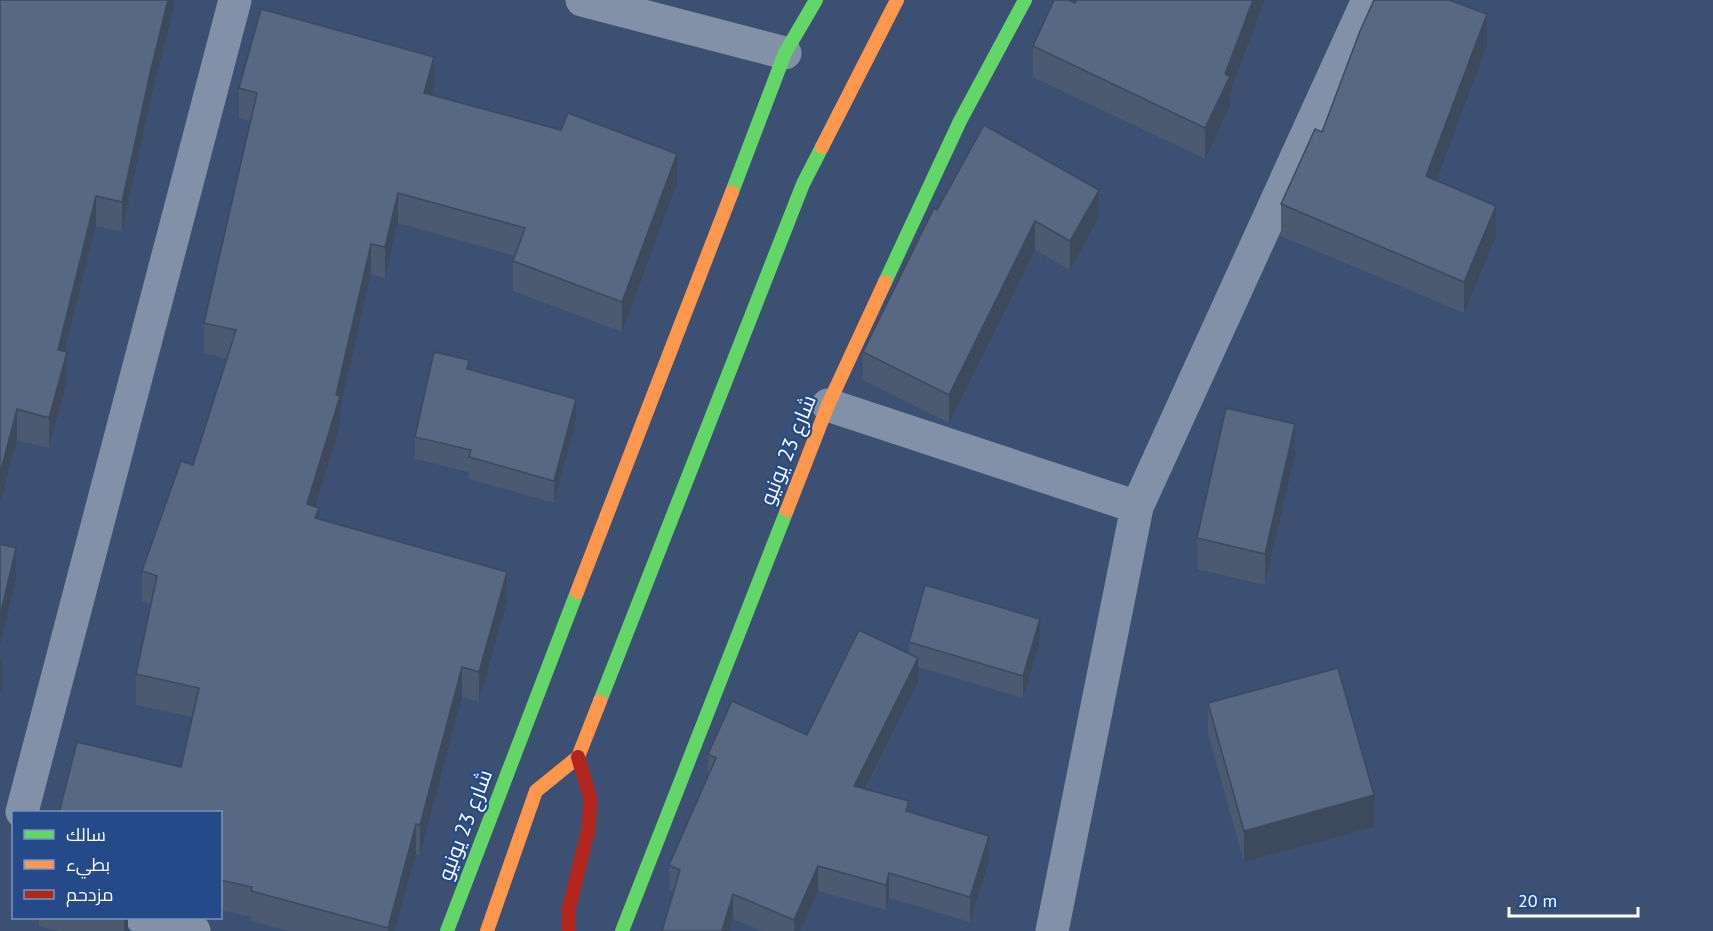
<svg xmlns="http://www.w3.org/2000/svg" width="1713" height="931" viewBox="0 0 1713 931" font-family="'PT Sans',Cairo,sans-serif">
<rect width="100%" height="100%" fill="#3b5073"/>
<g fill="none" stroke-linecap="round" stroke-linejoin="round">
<g stroke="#8291a7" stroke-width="33">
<polyline points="582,0 785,53"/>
<polyline points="828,405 1137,507"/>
<polyline points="22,812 235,0"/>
<polyline points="142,918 194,931"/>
<polyline points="1052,931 1137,507 1368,0"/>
</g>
<g stroke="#63d668" stroke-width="14">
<polyline points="732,192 785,53 816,0"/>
<polyline points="885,282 960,121 1025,0"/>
<polyline points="600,701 803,184 822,147"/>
<polyline points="447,931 577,592"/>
<polyline points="622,931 787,510"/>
</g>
<g stroke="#ff974d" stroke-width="14">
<polyline points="822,147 897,0"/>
<polyline points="787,510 828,405 885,282"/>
<polyline points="577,592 732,192"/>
<polyline points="487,931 536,791 578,757 600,701"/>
</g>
<polyline stroke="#b3261e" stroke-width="14" points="568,931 569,908 589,827 590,797 578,757"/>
</g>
<g fill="#4b5971">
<polygon points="0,0 174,0 174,8 151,99 122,232 96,226 65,352 67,382 49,448 17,440 0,504"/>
<polygon points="1076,0 1265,0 1230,92 1230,107 1205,159 1033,77 1033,46 1075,3"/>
<polygon points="1487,46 1436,180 1496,237 1464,313 1281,236 1281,204 1322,132"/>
<polygon points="434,87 431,95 677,184 622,332 513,291 513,261 515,256 398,223 385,278 371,274 340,411 340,426 315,507 319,519 507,602 479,702 462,697 420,856 416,854 395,931 288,931 251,921 251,917 220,910 220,813 181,767 193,717 136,705 136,674 151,604 142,601 142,571 193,465 227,359 204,353 204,323 250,121 239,118 239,88"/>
<polygon points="937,210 1099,218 1070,270 1035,250 949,423 863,380 863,352"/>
<polygon points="469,370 576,421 554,503 469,479 469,472 415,459 415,437"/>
<polygon points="1295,455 1265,585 1197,569 1197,538"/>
<polygon points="909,642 1040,642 1023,698 918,667 918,683 866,789 909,812 989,861 970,922 889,898 886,910 818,891 800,931 761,931 733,919 730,931 662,931 673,892 669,890 669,865 708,777 708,754 807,735 909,654"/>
<polygon points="1208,703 1374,827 1244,862 1208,734"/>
<polygon points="39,918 128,918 128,931 58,931 39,926"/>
</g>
<g fill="#3d495c">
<polygon points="168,0 174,0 174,8 151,99 122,232 122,202 151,69"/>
<polygon points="1253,0 1265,0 1230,92 1230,107 1205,159 1205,128"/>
<polygon points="1487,14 1487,46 1426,208 1426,176"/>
<polygon points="434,57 434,87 424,123 424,93"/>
<polygon points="677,154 677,184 622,332 622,302"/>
<polygon points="1099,190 1099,218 1070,270 1070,241"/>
<polygon points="398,193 398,223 385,278 385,247"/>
<polygon points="96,196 96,226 58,380 58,350"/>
<polygon points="1496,206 1496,237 1464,313 1464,282"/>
<polygon points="1035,221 1035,250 949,423 949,395"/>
<polygon points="371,244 371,274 340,411 340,426 307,534 307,504 336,395"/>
<polygon points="67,352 67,382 49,448 49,418"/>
<polygon points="576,399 576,421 554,503 554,481"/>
<polygon points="17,409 17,440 0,504 0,474"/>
<polygon points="1295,424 1295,455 1265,585 1265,554"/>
<polygon points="319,508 319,538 315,518"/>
<polygon points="16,548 16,578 0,646 0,616"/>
<polygon points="507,572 507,602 479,702 479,672"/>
<polygon points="1040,619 1040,642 1023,698 1023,676"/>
<polygon points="2,655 2,685 0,692 0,662"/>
<polygon points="918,658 918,683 854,811 854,786"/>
<polygon points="462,667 462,697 420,856 420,825"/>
<polygon points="1374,795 1374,827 1244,862 1244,831"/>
<polygon points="416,824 416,854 395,931 388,931"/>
<polygon points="989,836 989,861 970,922 970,897"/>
<polygon points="818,866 818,891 800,931 794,931 794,920"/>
<polygon points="889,873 889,898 886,910 886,885"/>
<polygon points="733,894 733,919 730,931 722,931"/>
<rect x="124" y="918" width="4" height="13"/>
</g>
<g fill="#576883" stroke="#3d495c" stroke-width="1.5">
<polygon points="0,0 168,0 151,69 122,202 96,196 58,350 67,352 49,418 17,409 0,474"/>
<polygon points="1054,0 1069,0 1075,3 1076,0 1253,0 1225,74 1230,76 1205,128 1033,46"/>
<polygon points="1374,0 1449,0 1487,14 1426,176 1496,206 1464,282 1281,204 1315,129 1322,132 1360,31"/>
<polygon points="261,9 434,57 424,93 561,130 568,113 677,154 622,302 513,261 525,228 398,193 385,247 371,244 336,395 340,396 307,504 319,508 315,518 507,572 479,672 462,667 420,825 416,824 388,928 251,891 252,887 220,880 220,813 59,813 77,742 181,767 199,688 136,674 157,576 142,571 181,461 193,465 236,330 204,323 257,93 239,88"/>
<polygon points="984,125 1099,190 1070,241 1035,221 949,395 863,352 934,208 937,210"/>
<polygon points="434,352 469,360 467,369 576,399 554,481 469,457 471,450 415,437"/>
<polygon points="1226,408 1295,424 1265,554 1197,538"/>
<polygon points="0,544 16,548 0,616"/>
<polygon points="925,585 1040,619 1023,676 909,642"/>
<polygon points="859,630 918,658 854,786 909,801 906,811 989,836 970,897 889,873 886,885 818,866 794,920 733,894 722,931 662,931 680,870 669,865 716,758 708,754 732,701 807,735"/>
<polygon points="1338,668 1374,795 1244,831 1208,703"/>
</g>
<g text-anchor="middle" stroke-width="4.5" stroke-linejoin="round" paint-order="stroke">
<g font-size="21" fill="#fff" stroke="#244a8a">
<text transform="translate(788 450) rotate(-68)" y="7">شارع 23 يونيو</text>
<text transform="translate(465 825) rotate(-69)" y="7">شارع 23 يونيو</text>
</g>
</g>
<rect x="12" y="811" width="210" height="108" fill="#244a8a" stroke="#7c92b9" stroke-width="1.5"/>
<rect x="24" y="830" width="30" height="9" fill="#63d668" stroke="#7c92b9" stroke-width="1.5"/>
<text x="66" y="841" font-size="18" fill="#ffffff">سالك</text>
<rect x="24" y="860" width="30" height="9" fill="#ff974d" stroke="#7c92b9" stroke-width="1.5"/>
<text x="66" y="871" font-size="18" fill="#ffffff">بطيء</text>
<rect x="24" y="890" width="30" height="9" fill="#b3261e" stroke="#7c92b9" stroke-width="1.5"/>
<text x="66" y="901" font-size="18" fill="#ffffff">مزدحم</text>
<path d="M1509 907v9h129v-9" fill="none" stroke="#ffffff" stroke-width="3"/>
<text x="1518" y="907" font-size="18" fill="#ffffff" stroke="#244a8a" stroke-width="4.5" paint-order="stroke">20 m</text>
</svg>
